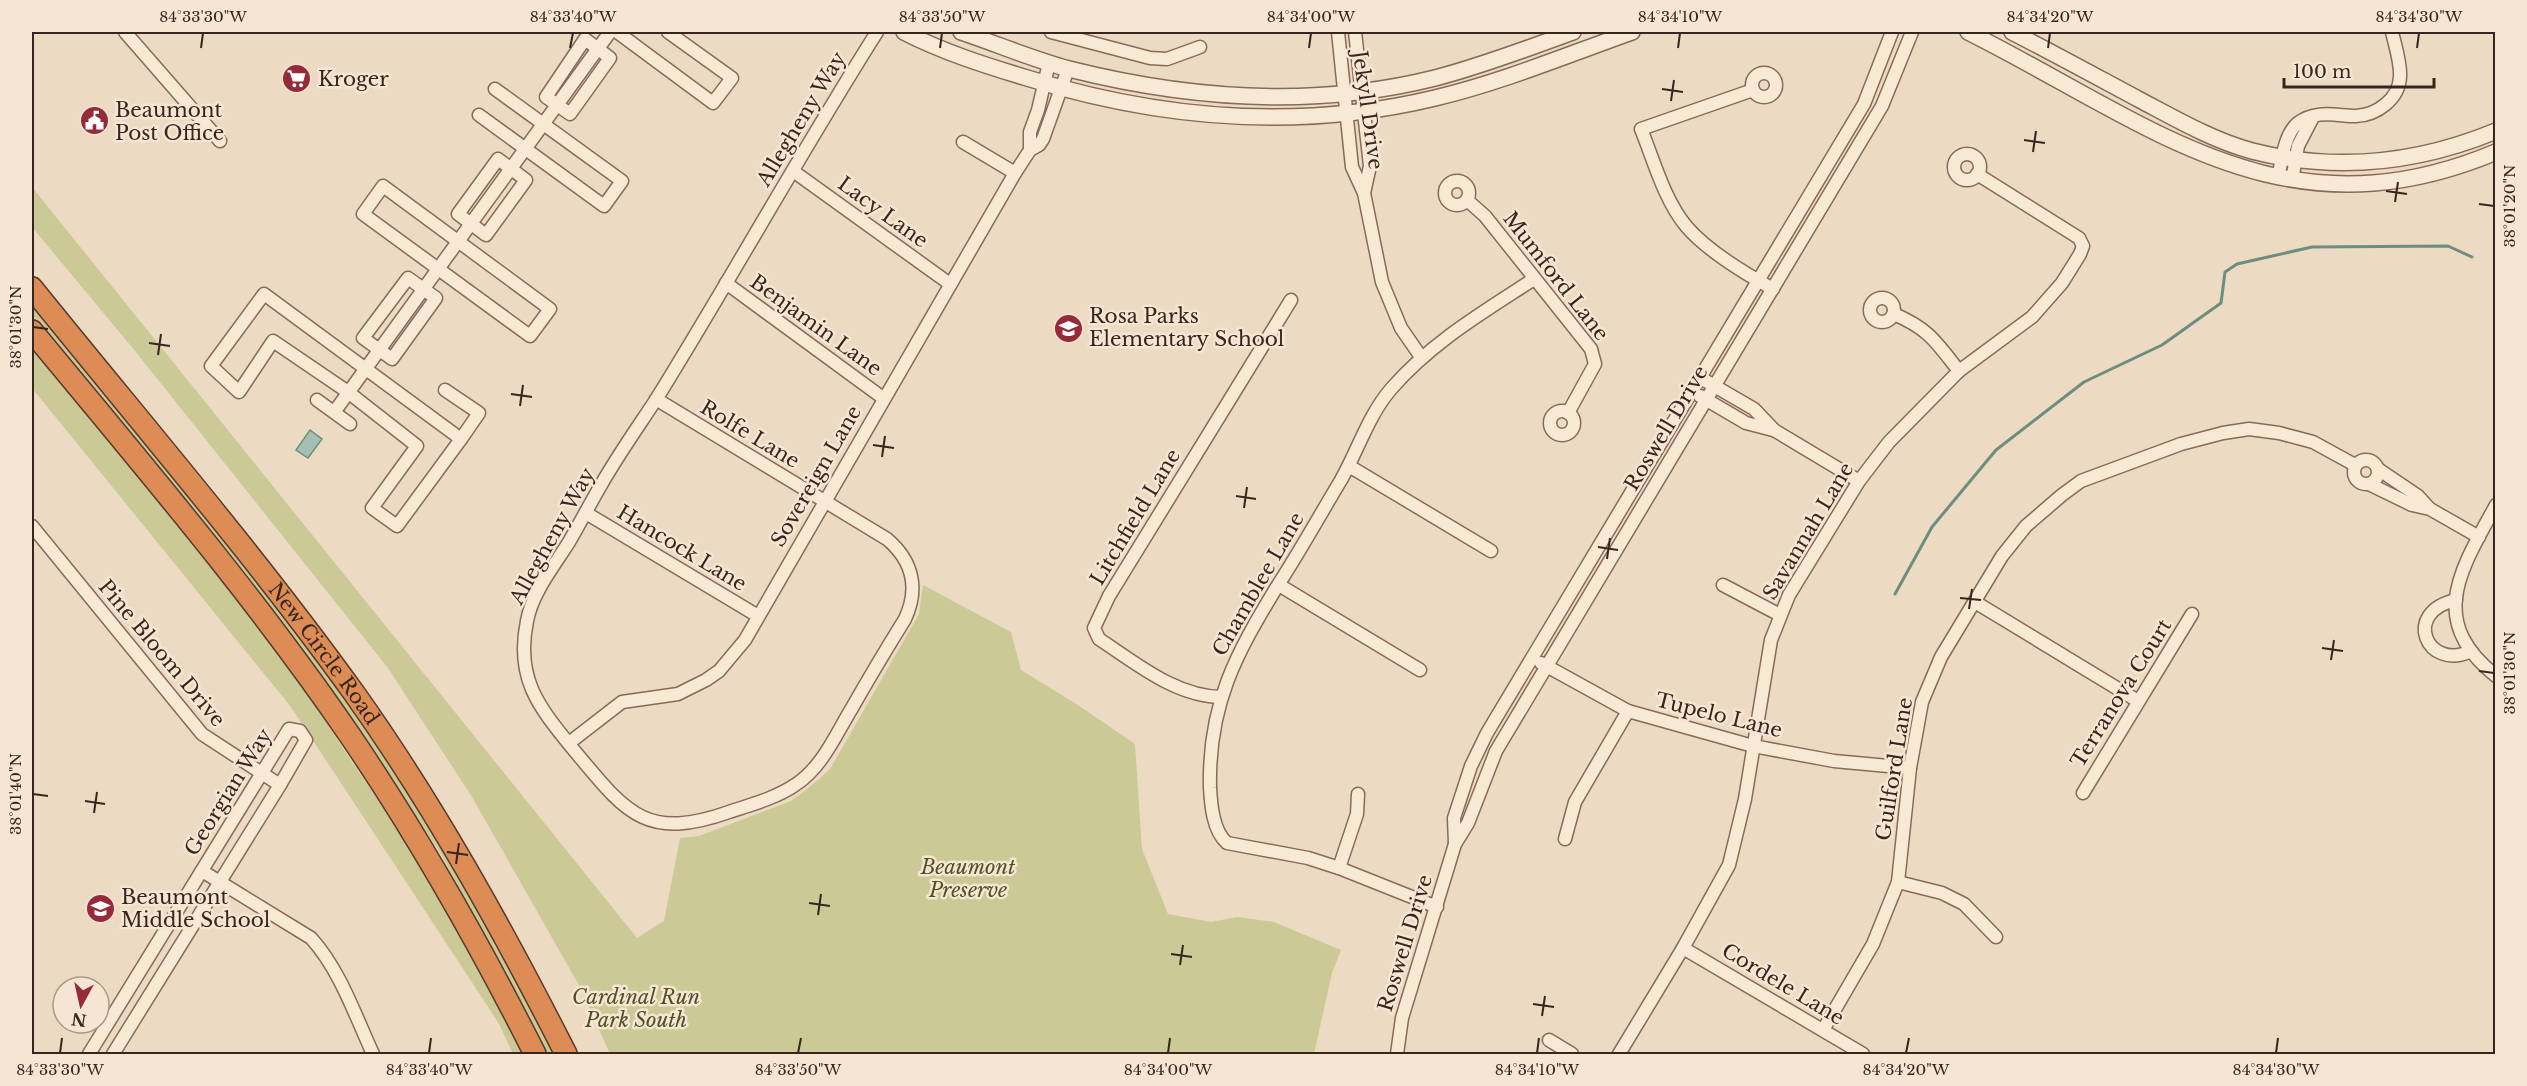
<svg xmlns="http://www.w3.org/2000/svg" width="2527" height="1086" viewBox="0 0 2527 1086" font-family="'Libre Baskerville',serif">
<rect width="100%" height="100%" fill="#eddac2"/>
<g fill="#cbca96">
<polygon points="32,187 637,938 664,921 680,838 699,836 791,801 817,781 830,769 919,614 923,585 1011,632 1021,670 1078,705 1135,744 1142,849 1168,914 1211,922 1237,917 1274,922 1341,950 1332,973 1314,1054 610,1054 580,987 472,797 388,668 135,351 32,227"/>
<polygon points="32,296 222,531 362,716 449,850 559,1054 546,1054 441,854 349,716 251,586 32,316"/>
<polygon points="32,348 176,522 284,659 416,858 507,1017 525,1054 513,1054 498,1022 291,707 32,388"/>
</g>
<polygon fill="#a4c0b4" stroke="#6c8e80" stroke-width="1.5" points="310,430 322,439 308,458 296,450"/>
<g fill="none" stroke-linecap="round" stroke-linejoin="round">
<polyline stroke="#6c8e80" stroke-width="3" points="1895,594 1932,527 1996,450 2084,382 2162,345 2221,303 2225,272 2237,264 2312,247 2448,246 2472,257"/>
<defs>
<g id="minor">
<polyline points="125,32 220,141"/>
<polyline points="617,32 713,103 732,78 668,32"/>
<polyline points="1051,32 1150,58 1167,59 1200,47"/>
<polyline points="1338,32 1352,167 1364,193 1382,282 1401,328 1421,357"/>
<polyline points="1355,32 1370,166 1364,193"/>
<polygon points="585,39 610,58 570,114 546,97"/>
<circle cx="1764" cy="85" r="12"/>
<path d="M 1753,90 L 1641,129 C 1654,161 1664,199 1686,226 C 1707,251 1744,273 1773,289"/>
<polyline points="479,115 604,206 622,181 495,89"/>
<polyline points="963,142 1015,173"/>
<polyline points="1030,150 1030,132 1038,110 1049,63"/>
<circle cx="1967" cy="167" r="13"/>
<polygon points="498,159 526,180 486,235 458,214"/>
<polyline points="793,171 950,284"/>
<path d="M 2278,178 C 2282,161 2284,134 2298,123 C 2316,109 2338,116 2356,116 C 2377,115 2399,99 2400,77 C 2401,63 2395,45 2392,32"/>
<polyline points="2292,180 2298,146 2313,117"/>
<circle cx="1457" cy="193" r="12"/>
<polygon points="383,186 550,309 530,336 363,214"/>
<polyline points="1467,200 1485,216 1591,349 1595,364 1568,413"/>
<polygon points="408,278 436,298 392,359 363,338"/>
<polyline points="726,283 883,398"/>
<polygon points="264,294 461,439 397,526 372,508 417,446 348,392 273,341 239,392 211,366"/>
<circle cx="1882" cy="310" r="12"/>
<path d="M 1894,314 C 1929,329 1936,342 1959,371"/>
<polyline points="1699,377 1754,409 1774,430 1859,481"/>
<polyline points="445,390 479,413 461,439"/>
<polyline points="1700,396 1746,423 1773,430"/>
<path d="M 656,399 L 887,539 C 913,561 919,589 905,619 C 887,648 869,678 852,708 C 836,734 822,768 795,785 C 776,798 750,805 729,812 C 644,842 625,811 573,749 C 539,707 515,679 527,621 C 532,593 554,566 569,542 C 580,523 590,504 601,485 C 618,455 638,427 657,398 C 732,277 801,152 877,32"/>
<polyline points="317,400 350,424"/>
<polyline points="335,411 610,32"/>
<circle cx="1562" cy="423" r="12"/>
<circle cx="2366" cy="472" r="12"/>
<polyline points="1349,466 1491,551"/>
<polyline points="2378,469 2418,496 2429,508"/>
<polyline points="2369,484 2412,505 2430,509 2479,537"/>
<path d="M 2496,505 C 2462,568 2425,620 2496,676"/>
<polyline points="586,513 758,616"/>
<polyline points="32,526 202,734 280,785"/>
<polyline points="1279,585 1420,670"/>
<polyline points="1723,585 1780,615"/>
<path d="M 2456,600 C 2401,612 2427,672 2471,651"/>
<polyline points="1975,602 2138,701"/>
<polyline points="1541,663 1628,711 1753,746 1834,761 1910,768"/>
<path d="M 1222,697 C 1176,697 1136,663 1099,639 L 1094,628 L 1109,596 L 1291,300"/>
<polyline points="569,743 622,702 678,694 706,680 719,671 745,640 1015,173 1030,150 1039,145 1043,139 1068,69"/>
<polyline points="2083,793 2192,614"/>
<polyline points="1565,839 1575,802 1628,711"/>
<polyline points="1455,844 1454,818 1471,766 1487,733 1864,104 1892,32"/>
<polyline points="1339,868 1357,814 1358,794"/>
<path d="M 202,871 L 311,938 C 340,970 355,1015 373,1054"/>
<polyline points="1898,882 1942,893 1964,904 1996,937"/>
<path d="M 1437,907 L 1339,868 L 1308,858 L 1227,843 C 1213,831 1211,805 1210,788 C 1208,704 1236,654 1278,585 C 1300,551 1320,515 1341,480 C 1358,450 1368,416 1391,389 C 1432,342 1482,313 1534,279"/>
<polyline points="1683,948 1863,1054"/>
<polyline points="1823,1030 1873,944 1898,882 1910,768 1922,702 1941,657 2002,556 2026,526 2062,495 2081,481 2181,444 2223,433 2249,429 2279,433 2313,442 2355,465"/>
<polyline points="1549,1040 1572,1054"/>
<polyline points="89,1054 289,729 300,731 306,740 280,785 113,1054"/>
<polyline points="1397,1054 1402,1018 1455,844 1468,823 1496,751 1882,106 1912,32"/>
<polyline points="1619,1054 1683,948 1729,865 1745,799 1771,640 1789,595 1859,481 1889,442 1959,371 2032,317 2062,283 2080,254 2083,246 2079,238 1977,174"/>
</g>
<g id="tertiary">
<path d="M 904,32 C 943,52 984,65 1027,78 C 1160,119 1298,131 1435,98 C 1502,82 1567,55 1632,32"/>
<path d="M 961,32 C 997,44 1032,59 1069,69 C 1188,99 1315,108 1435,78 C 1482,66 1528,48 1573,32"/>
<path d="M 1968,32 C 2150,123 2281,242 2496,152"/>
<path d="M 2012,32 C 2055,54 2097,77 2140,100 C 2176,119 2212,140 2252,151 C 2335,172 2416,164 2496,131"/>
</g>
<g id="motorway">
<path id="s1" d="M 32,288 C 140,422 253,553 354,693 C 435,807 503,930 566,1054"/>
<path d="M 32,331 C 141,463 254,595 351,737 C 420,839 480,945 535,1054"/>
</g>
</defs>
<use href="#minor" stroke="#876b5a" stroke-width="15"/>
<use href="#tertiary" stroke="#876b5a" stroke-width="18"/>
<use href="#motorway" stroke="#553a2e" stroke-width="24"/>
<use href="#minor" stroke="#f8e9d5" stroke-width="12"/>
<use href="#tertiary" stroke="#f8e9d5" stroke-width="15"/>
<use href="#motorway" stroke="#dc8c54" stroke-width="21"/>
</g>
<path fill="none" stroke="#37261e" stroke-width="2" d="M 201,48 L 203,33M 570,48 L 573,33M 940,48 L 942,33M 1309,48 L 1311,33M 1678,48 L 1680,33M 2048,48 L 2050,33M 2417,48 L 2419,33M 1662,89 L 1683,92M 1671,101 L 1674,80M 2024,140 L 2045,143M 2033,152 L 2036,131M 2386,191 L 2407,194M 2395,202 L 2398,182M 2479,204 L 2494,206M 33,327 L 48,329M 149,343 L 170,346M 158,355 L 161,334M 511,394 L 532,397M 520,406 L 523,385M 873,445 L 894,448M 882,457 L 885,436M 1236,496 L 1256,499M 1244,508 L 1247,487M 1598,547 L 1618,550M 1607,559 L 1610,538M 1960,598 L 1981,600M 1969,609 L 1972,589M 2322,648 L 2343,651M 2331,660 L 2334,640M 2479,671 L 2494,673M 33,794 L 48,796M 85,801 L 105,804M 94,813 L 97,792M 447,852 L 468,855M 456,864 L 459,843M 809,903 L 830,906M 818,915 L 821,894M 1171,954 L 1192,957M 1180,965 L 1183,945M 1533,1004 L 1554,1007M 1542,1016 L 1545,996M 60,1053 L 62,1038M 429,1053 L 431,1038M 798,1053 L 801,1038M 1168,1053 L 1170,1038M 1537,1053 L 1539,1038M 1906,1053 L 1909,1038M 2276,1053 L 2278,1038"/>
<defs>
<symbol id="supermarket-disc" viewBox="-11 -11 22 22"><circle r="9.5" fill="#952a3b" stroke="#f5e5d2"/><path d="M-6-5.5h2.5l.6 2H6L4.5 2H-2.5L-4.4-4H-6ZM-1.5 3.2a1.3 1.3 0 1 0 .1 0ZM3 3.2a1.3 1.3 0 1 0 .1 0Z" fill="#fff"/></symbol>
<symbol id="civic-disc" viewBox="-11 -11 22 22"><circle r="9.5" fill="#952a3b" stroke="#f5e5d2"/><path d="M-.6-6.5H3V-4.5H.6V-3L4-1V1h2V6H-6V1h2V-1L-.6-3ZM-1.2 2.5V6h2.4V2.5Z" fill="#fff"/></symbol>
<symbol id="school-disc" viewBox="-11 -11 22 22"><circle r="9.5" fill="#952a3b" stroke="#f5e5d2"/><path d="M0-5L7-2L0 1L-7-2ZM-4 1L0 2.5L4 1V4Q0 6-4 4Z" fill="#fff"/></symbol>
</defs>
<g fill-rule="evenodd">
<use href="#supermarket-disc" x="280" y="62" width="33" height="33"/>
<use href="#civic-disc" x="78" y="104" width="33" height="33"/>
<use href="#school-disc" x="1052" y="312" width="33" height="33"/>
<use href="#school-disc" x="84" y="892" width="33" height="33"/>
</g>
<g text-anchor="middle" stroke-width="5" stroke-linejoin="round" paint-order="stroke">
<g font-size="20" fill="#37261e" stroke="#f5e5d2" text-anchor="start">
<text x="318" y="86">Kroger</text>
<text x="115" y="117">Beaumont<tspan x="115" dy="23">Post Office</tspan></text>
<text x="1089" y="323">Rosa Parks<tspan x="1089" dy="23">Elementary School</tspan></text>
<text x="121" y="904">Beaumont<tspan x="121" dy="23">Middle School</tspan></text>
</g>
<g font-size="20" fill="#37261e" stroke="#f5e5d2">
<text transform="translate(1368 110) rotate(82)" y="7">Jekyll Drive</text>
<text transform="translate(801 119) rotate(-59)" y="7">Allegheny Way</text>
<text transform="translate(883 212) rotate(36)" y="7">Lacy Lane</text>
<text transform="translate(1556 276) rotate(52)" y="7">Mumford Lane</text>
<text transform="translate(816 325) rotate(36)" y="7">Benjamin Lane</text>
<text transform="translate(1666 428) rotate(-59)" y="7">Roswell Drive</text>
<text transform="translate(750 434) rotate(31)" y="7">Rolfe Lane</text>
<text transform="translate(816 476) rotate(-60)" y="7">Sovereign Lane</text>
<text transform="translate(1135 517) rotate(-59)" y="7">Litchfield Lane</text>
<text transform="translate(1808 531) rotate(-59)" y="7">Savannah Lane</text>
<text transform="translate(552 536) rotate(-61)" y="7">Allegheny Way</text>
<text transform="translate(682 548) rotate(31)" y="7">Hancock Lane</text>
<text transform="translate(1258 584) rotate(-60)" y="7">Chamblee Lane</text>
<text transform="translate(162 653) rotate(50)" y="7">Pine Bloom Drive</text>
<text dy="7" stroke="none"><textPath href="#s1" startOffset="468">New Circle Road</textPath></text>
<text transform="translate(2121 693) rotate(-58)" y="7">Terranova Court</text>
<text transform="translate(1719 715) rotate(14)" y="7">Tupelo Lane</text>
<text transform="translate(1894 769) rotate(-81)" y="7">Guilford Lane</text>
<text transform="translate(228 792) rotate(-58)" y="7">Georgian Way</text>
<text transform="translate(1405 943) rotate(-73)" y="7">Roswell Drive</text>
<text transform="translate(1783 984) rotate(31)" y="7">Cordele Lane</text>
</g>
<g font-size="20" font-style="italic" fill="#4e5324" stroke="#f5e5d2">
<text x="968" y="874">Beaumont<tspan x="968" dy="23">Preserve</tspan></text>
<text x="636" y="1004">Cardinal Run<tspan x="636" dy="23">Park South</tspan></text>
</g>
</g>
<rect width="2527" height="1086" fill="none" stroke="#f5e5d2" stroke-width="66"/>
<g transform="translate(81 1005) rotate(188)"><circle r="28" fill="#f5e5d2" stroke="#a9998a" stroke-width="1.5"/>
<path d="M0-4.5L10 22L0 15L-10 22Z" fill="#952a3b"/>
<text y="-9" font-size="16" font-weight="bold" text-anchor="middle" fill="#37261e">N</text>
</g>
<path d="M2284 78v9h150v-9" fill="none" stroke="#37261e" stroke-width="3"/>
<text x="2293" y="78" font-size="18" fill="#37261e" stroke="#f5e5d2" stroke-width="4.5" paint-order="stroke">100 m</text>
<rect x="33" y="33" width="2461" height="1020" fill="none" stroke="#37261e" stroke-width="2"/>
<g font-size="15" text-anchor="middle" fill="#37261e">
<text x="203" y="22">84°33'30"W</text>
<text x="573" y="22">84°33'40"W</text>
<text x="942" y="22">84°33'50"W</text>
<text x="1311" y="22">84°34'00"W</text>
<text x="1680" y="22">84°34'10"W</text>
<text x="2050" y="22">84°34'20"W</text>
<text x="2419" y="22">84°34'30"W</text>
<text transform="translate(2510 206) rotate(-90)" y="5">38°01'20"N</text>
<text transform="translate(16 327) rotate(-90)" y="5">38°01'30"N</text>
<text transform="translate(2510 673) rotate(-90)" y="5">38°01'30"N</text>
<text transform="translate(16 794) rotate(-90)" y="5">38°01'40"N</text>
<text x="60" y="1075">84°33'30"W</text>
<text x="429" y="1075">84°33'40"W</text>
<text x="798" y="1075">84°33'50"W</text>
<text x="1168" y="1075">84°34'00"W</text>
<text x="1537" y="1075">84°34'10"W</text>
<text x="1906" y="1075">84°34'20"W</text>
<text x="2276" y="1075">84°34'30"W</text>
</g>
</svg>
